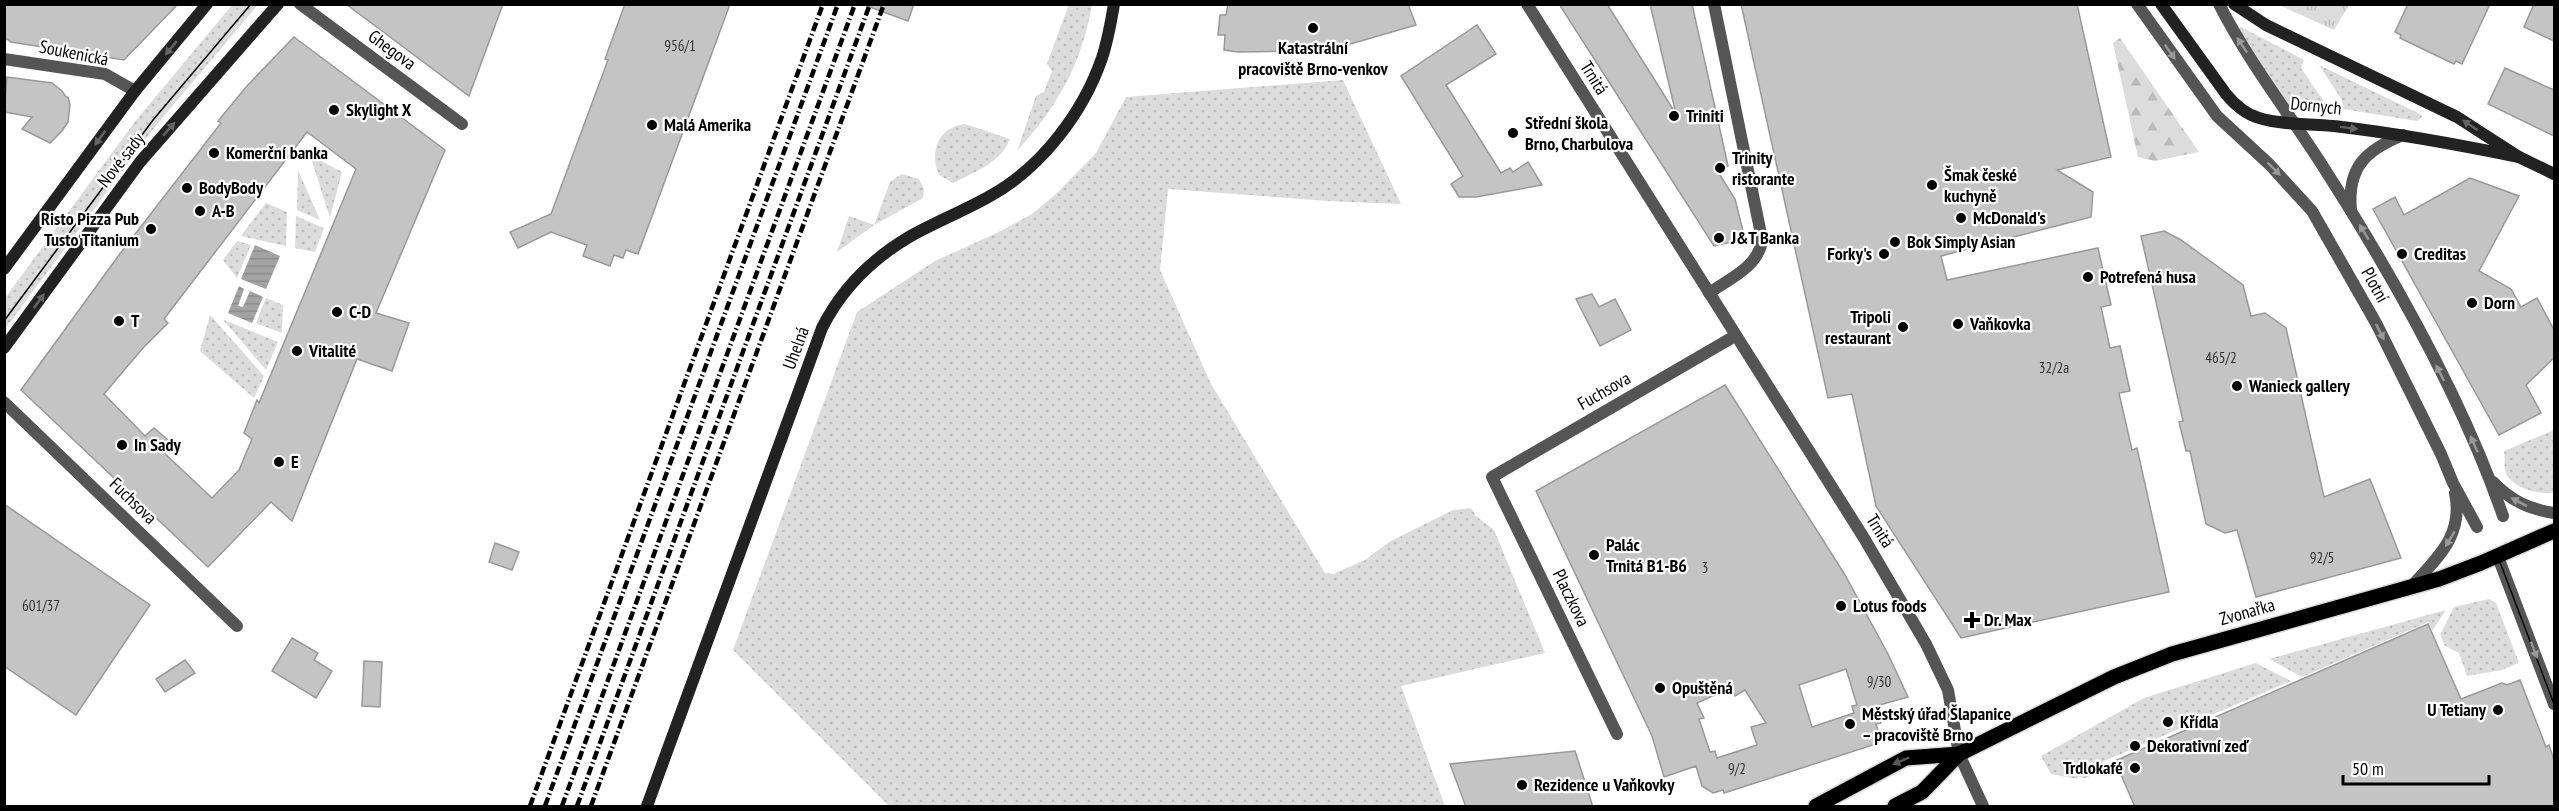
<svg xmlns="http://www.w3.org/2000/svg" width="2559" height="811" viewBox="0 0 2559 811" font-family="'PT Sans Narrow',sans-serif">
<defs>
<pattern id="grass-dots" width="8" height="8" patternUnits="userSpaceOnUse" patternTransform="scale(1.5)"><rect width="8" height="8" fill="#dcdcdc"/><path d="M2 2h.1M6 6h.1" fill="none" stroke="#bbb" stroke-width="1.8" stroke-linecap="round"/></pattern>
<pattern id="forest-firs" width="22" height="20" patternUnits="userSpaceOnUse" patternTransform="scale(1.5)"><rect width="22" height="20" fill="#dcdcdc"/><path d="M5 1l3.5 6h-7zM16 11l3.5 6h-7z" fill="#bbb"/></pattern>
<pattern id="park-tufts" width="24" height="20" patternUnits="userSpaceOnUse" patternTransform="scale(1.5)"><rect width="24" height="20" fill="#dcdcdc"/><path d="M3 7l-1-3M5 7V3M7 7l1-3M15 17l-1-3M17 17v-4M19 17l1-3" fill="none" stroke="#bbb"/></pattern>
<pattern id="water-rules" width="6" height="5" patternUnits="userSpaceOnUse" patternTransform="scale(1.5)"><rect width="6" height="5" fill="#a3a3a3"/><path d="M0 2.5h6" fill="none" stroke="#8b8b8b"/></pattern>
</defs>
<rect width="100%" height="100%" fill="#fff"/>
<g fill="url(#grass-dots)">
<polygon points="233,4 258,5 158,123 5,329 5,298 137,119"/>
<path d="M 1069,4 L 1092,5 C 1081,65 1058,106 1017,151 L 1036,96 L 1044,92 L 1052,71 L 1047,64 Z"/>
<polygon points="2241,27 2304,60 2301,68 2329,109 2288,105 2239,34 2238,28"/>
<polygon points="2319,65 2420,114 2422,117 2417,121 2343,109 2342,100"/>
<polygon points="1343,80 1401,204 1328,201 1168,189 1160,270 1211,384 1325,573 1333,574 1365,560 1389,542 1453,510 1471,508 1476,516 1494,530 1545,653 1401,686 1445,806 889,806 733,650 857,312 935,261 999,232 1032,214 1056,194 1096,153 1126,97"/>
<path d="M 965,124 L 1010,139 C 1001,163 974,172 953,183 L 939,175 C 929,152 938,127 965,124 Z"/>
<polygon points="310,155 342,172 330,218"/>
<polygon points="298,170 320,220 297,210"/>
<polygon points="902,174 919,179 924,189 923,198 874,225 837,252 849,216 874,225 890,182"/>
<polygon points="266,203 287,212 286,246 241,236"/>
<polygon points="296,216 324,228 315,252 295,248"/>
<polygon points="237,241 251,245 237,278 223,260"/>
<polygon points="266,298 283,305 282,333 256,323"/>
<polygon points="210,315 264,376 254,398 200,351"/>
<polygon points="224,320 278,342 266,370 224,321"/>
<path d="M 2554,430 L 2554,492 C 2540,496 2508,487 2505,470 C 2504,464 2505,457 2504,451 Z"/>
<polygon points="2489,599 2496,603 2519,663 2502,670 2467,676 2459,653 2445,646 2440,635 2454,607"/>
<polygon points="2446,610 2432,631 2428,622 2302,677 2269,659"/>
<polygon points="2256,663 2291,681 2102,762 2104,770 2085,778 2078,777 2077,779 2051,774 2041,756 2144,698"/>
</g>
<polygon fill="url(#forest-firs)" points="2120,38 2199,152 2155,161 2138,157 2113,43"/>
<polygon fill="url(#park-tufts)" points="2279,5 2349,5 2334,30"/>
<g fill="url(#water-rules)">
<polygon points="255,245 280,256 266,289 241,279"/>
<polygon points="239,286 244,289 238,306 243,307 250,291 263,297 252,323 228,313"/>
</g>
<g fill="#c4c4c4" stroke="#999" stroke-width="1.5" fill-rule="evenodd">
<polygon points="4,4 178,4 124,60 11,42 4,37"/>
<polygon points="346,4 503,4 469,96"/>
<polygon points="625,4 730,4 638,254 626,250 623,258 614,255 610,266 583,256 587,245 551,232 518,248 510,232 551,214 608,60 605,59"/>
<polygon points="867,4 914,4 908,21 867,6"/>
<polygon points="1228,4 1408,4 1416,25 1347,45 1306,51 1238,52 1224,50 1225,35 1218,35 1220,15 1226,15"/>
<polygon points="1559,4 1607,4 1676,114 1650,4 1692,4 1728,166 1718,172 1735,199 1745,239 1714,246"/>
<polygon points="1741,4 2077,4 2111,157 2057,170 2093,192 2091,217 1941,256 1947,280 2098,248 2111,305 2101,307 2110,348 2120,346 2130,391 2119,393 2132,450 2137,448 2169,592 1961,638 1876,506 1852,394 1828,398"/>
<polygon points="2408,4 2490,4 2462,64 2456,61 2454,64 2400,38 2401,35 2395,32"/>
<polygon points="2534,4 2554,4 2554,41 2524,27"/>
<polygon points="1477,25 1496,54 1446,85 1501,173 1510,168 1513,172 1528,162 1542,185 1476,197 1459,197 1451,184 1463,176 1401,76"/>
<path d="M 294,37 L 445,150 L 376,313 L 409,323 L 392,371 L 357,359 L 292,521 L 271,502 L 208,567 L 21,390 L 119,255 L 221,123 L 218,121 L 246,87 ZM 307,132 L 356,169 L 259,403 L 257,400 L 244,433 L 252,439 L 239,470 L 212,498 L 160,449 L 168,440 L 154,428 L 145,436 L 104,394 L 143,348 L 168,323 L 164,319 Z"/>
<polygon points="2505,68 2554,90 2554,136 2488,104"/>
<polygon points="7,77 52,83 62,91 66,97 68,97 70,105 68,122 62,131 50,143 22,129 32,117 4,112"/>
<polygon points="2470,178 2519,196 2479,271 2511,289 2521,307 2537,298 2554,330 2554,358 2526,385 2541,413 2499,435 2373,209 2395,197 2404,215"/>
<polygon points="2164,231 2181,240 2243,285 2251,316 2265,313 2286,328 2324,497 2370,479 2401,558 2256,597 2237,530 2225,533 2206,524 2190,451 2186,451 2179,422 2183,421 2141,236"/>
<polygon points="1592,294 1599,307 1615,299 1631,330 1600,346 1576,299"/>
<path d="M 1725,385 L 1845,575 L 1888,654 L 1908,697 L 1876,706 L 1881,723 L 1876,724 L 1879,734 L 1873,745 L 1724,793 L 1723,790 L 1713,793 L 1702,786 L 1696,766 L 1664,777 L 1652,736 L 1536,491 ZM 1846,669 L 1857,705 L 1852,706 L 1854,713 L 1812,727 L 1799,685 ZM 1730,688 L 1735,696 L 1745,690 L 1766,723 L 1751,727 L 1757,745 L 1717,758 L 1715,751 L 1710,752 L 1699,719 L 1704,718 L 1697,703 Z"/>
<polygon points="4,504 150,605 76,715 4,666"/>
<polygon points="495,543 519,552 512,570 489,562"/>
<polygon points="2428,624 2461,699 2502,683 2507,685 2520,680 2546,747 2549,745 2554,760 2554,807 2135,807 2115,761"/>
<polygon points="292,638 318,653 314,660 332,671 316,698 272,671"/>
<polygon points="185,660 195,673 165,692 156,679"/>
<polygon points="364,661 382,662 380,707 362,706"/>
<polygon points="1575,751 1593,807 1466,807 1450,764"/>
</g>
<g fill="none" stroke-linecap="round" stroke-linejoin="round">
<defs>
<g id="primary">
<polyline points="1816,806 1906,758 1959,754"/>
<polyline points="1895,806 1922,792 1959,754 2114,677 2172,654 2439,579 2481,563 2554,531"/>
</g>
</defs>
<use href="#primary" stroke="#dbdbdb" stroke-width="18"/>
<g stroke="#555" stroke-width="12">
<polyline points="300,4 462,124"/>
<polyline points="1527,4 1864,538 1926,644 1948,690 1959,754 1983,806"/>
<polyline points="2137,4 2217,116 2269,164 2312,211 2376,323 2441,454 2453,483 2477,527"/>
<path d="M 2219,4 C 2248,61 2288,112 2322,165 C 2390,271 2462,397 2503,516"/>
<polyline points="4,59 105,74 135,91"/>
<path d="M 2351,210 C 2347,167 2366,150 2403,135"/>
<path d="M 1709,293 C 1729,279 1760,266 1762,239 L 1714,4"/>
<polyline points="4,402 237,626"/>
<path d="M 2493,482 C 2511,501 2529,509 2554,513"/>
<polyline points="2498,557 2554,704"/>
<path d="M 2410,588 C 2437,558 2464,536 2455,493"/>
<polyline points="1617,734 1492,477 1735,336"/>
</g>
<g stroke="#222" stroke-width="12">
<path d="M 2161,4 L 2226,94 C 2235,105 2245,114 2259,118 C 2285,126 2315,123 2342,127 C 2401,134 2460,145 2519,157"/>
<polyline points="2234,4 2266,25 2457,117 2519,157 2554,174"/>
<polyline points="4,269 135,91 207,4"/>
<polyline points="4,348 140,162 278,4"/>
<path d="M 647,806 L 822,328 C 841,290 872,259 909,237 C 935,222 964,211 990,196 C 1041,168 1083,113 1102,58 C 1108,40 1111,22 1114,4"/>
</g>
<use href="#primary" stroke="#000" stroke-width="15"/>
<g stroke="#000" stroke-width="1.5">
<polyline points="4,321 153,120 251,4"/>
<polyline points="2498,557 2554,704"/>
</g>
<g stroke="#000" stroke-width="4.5" stroke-dasharray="9 3 1.5 3" stroke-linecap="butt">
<polyline points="530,806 823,4"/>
<polyline points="545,806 838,4"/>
<polyline points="562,806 855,4"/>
<polyline points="577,806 870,4"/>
<polyline points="591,806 884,4"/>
</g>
</g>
<defs><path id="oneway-solid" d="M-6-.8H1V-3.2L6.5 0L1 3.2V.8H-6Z" transform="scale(1.5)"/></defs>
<g fill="#999">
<use href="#oneway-solid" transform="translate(2242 45) rotate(-124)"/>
<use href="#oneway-solid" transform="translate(2170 52) rotate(55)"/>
<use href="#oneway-solid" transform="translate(2274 169) rotate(45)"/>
<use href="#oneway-solid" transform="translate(2364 232) rotate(-121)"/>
<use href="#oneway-solid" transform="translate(2380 332) rotate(63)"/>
<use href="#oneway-solid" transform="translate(2440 373) rotate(-117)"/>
<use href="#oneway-solid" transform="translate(2474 444) rotate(-114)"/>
<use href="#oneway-solid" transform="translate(2519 502) rotate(-153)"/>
<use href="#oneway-solid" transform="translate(2450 539) rotate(121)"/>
<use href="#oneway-solid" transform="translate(2534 650) rotate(69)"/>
</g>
<g fill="#646464">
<use href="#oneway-solid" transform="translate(171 48) rotate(130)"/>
<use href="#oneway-solid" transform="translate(2470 125) rotate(-146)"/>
<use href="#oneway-solid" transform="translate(2349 128) rotate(7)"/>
<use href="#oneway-solid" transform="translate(169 129) rotate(-49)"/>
<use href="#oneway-solid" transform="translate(100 138) rotate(126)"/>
<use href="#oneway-solid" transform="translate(39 301) rotate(-54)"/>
</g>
<use fill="#595959" href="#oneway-solid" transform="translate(1901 761) rotate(157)"/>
<g fill="#000" stroke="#fff" stroke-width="2">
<circle cx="1313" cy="28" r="6"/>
<circle cx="334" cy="110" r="6"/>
<circle cx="1674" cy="116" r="6"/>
<circle cx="652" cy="125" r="6"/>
<circle cx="1513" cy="133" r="6"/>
<circle cx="214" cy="153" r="6"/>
<circle cx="1720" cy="168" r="6"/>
<circle cx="1932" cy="185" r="6"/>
<circle cx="187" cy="188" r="6"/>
<circle cx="200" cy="211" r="6"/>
<circle cx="1961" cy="218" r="6"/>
<circle cx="151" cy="229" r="6"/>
<circle cx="1719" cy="238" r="6"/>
<circle cx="1895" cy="242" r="6"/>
<circle cx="1884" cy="254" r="6"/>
<circle cx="2402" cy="254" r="6"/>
<circle cx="2088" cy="277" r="6"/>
<circle cx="2472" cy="303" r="6"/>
<circle cx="337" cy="312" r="6"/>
<circle cx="119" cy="321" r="6"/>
<circle cx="1958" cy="324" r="6"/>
<circle cx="1903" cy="327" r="6"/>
<circle cx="297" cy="351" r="6"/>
<circle cx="2237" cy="386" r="6"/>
<circle cx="122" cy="445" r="6"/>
<circle cx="279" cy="462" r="6"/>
<circle cx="1594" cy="555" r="6"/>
<circle cx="1841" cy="606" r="6"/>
<path d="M1969 611h6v6h6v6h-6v6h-6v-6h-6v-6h6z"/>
<circle cx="1660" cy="688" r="6"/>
<circle cx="2498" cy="710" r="6"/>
<circle cx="2168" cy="722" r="6"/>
<circle cx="1850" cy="724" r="6"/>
<circle cx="2135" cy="746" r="6"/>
<circle cx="2135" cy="768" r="6"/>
<circle cx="1522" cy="785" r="6"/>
</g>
<g text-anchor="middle" stroke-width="4.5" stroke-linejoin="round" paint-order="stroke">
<g font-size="15" fill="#313131">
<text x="680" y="51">956/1</text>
<text x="2221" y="363">465/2</text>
<text x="2054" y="373">32/2a</text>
<text x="2322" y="563">92/5</text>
<text x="1705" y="573">3</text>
<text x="41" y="611">601/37</text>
<text x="1879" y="687">9/30</text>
<text x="1737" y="774">9/2</text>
</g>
<g font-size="18" font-weight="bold" fill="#000" stroke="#fff" text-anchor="start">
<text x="1313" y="54" text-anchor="middle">Katastrální<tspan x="1313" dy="21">pracoviště Brno-venkov</tspan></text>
<text x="346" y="116">Skylight X</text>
<text x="1686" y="122">Triniti</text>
<text x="1525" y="129">Střední škola<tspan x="1525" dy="21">Brno, Charbulova</tspan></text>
<text x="664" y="131">Malá Amerika</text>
<text x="226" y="159">Komerční banka</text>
<text x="1732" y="164">Trinity<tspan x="1732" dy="21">ristorante</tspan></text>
<text x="1944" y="181">Šmak české<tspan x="1944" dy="21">kuchyně</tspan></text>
<text x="199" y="194">BodyBody</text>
<text x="212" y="217">A-B</text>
<text x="1973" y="224">McDonald's</text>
<text x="139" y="225" text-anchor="end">Risto Pizza Pub<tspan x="139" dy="21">Tusto Titanium</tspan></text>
<text x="1731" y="244">J&amp;T Banka</text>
<text x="1907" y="248">Bok Simply Asian</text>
<text x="1872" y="260" text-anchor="end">Forky's</text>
<text x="2414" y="260">Creditas</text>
<text x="2100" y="283">Potrefená husa</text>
<text x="2484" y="309">Dorn</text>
<text x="349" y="318">C-D</text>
<text x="1891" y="323" text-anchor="end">Tripoli<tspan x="1891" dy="21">restaurant</tspan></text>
<text x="131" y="327">T</text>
<text x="1970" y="330">Vaňkovka</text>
<text x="309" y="357">Vitalité</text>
<text x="2249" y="392">Wanieck gallery</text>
<text x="134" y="451">In Sady</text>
<text x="291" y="468">E</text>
<text x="1606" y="551">Palác<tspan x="1606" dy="21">Trnitá B1-B6</tspan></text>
<text x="1853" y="612">Lotus foods</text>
<text x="1984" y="626">Dr. Max</text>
<text x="1672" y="694">Opuštěná</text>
<text x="2486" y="716" text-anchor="end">U Tetiany</text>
<text x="1862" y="720">Městský úřad Šlapanice<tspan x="1862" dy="21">– pracoviště Brno</tspan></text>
<text x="2180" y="728">Křídla</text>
<text x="2147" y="752">Dekorativní zeď</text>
<text x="2123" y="774" text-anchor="end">Trdlokafé</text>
<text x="1534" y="791">Rezidence u Vaňkovky</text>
</g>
<g font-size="18" fill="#000" stroke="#fff">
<text transform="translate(392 50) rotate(36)" y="6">Ghegova</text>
<text transform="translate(74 53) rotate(11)" y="6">Soukenická</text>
<text transform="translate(1594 78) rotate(58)" y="6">Trnitá</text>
<text transform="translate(2316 106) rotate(6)" y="6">Dornych</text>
<text transform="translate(121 160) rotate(-52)" y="6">Nové sady</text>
<text transform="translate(2375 285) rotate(61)" y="6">Plotní</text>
<text transform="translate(796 348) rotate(-70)" y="6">Uhelná</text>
<text transform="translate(1604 391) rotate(-30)" y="6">Fuchsova</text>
<text transform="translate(133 501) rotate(44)" y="6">Fuchsova</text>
<text transform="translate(1880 531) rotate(58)" y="6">Trnitá</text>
<text transform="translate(1571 598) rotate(64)" y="6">Placzkova</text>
<text transform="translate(2247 612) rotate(-16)" y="6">Zvonařka</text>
</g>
</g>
<rect width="2559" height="811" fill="none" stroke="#000000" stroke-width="12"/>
<path d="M2343 775v9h146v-9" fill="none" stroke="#000000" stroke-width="3"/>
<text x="2352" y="775" font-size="18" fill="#000000" stroke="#ffffff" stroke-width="4.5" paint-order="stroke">50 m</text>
</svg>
